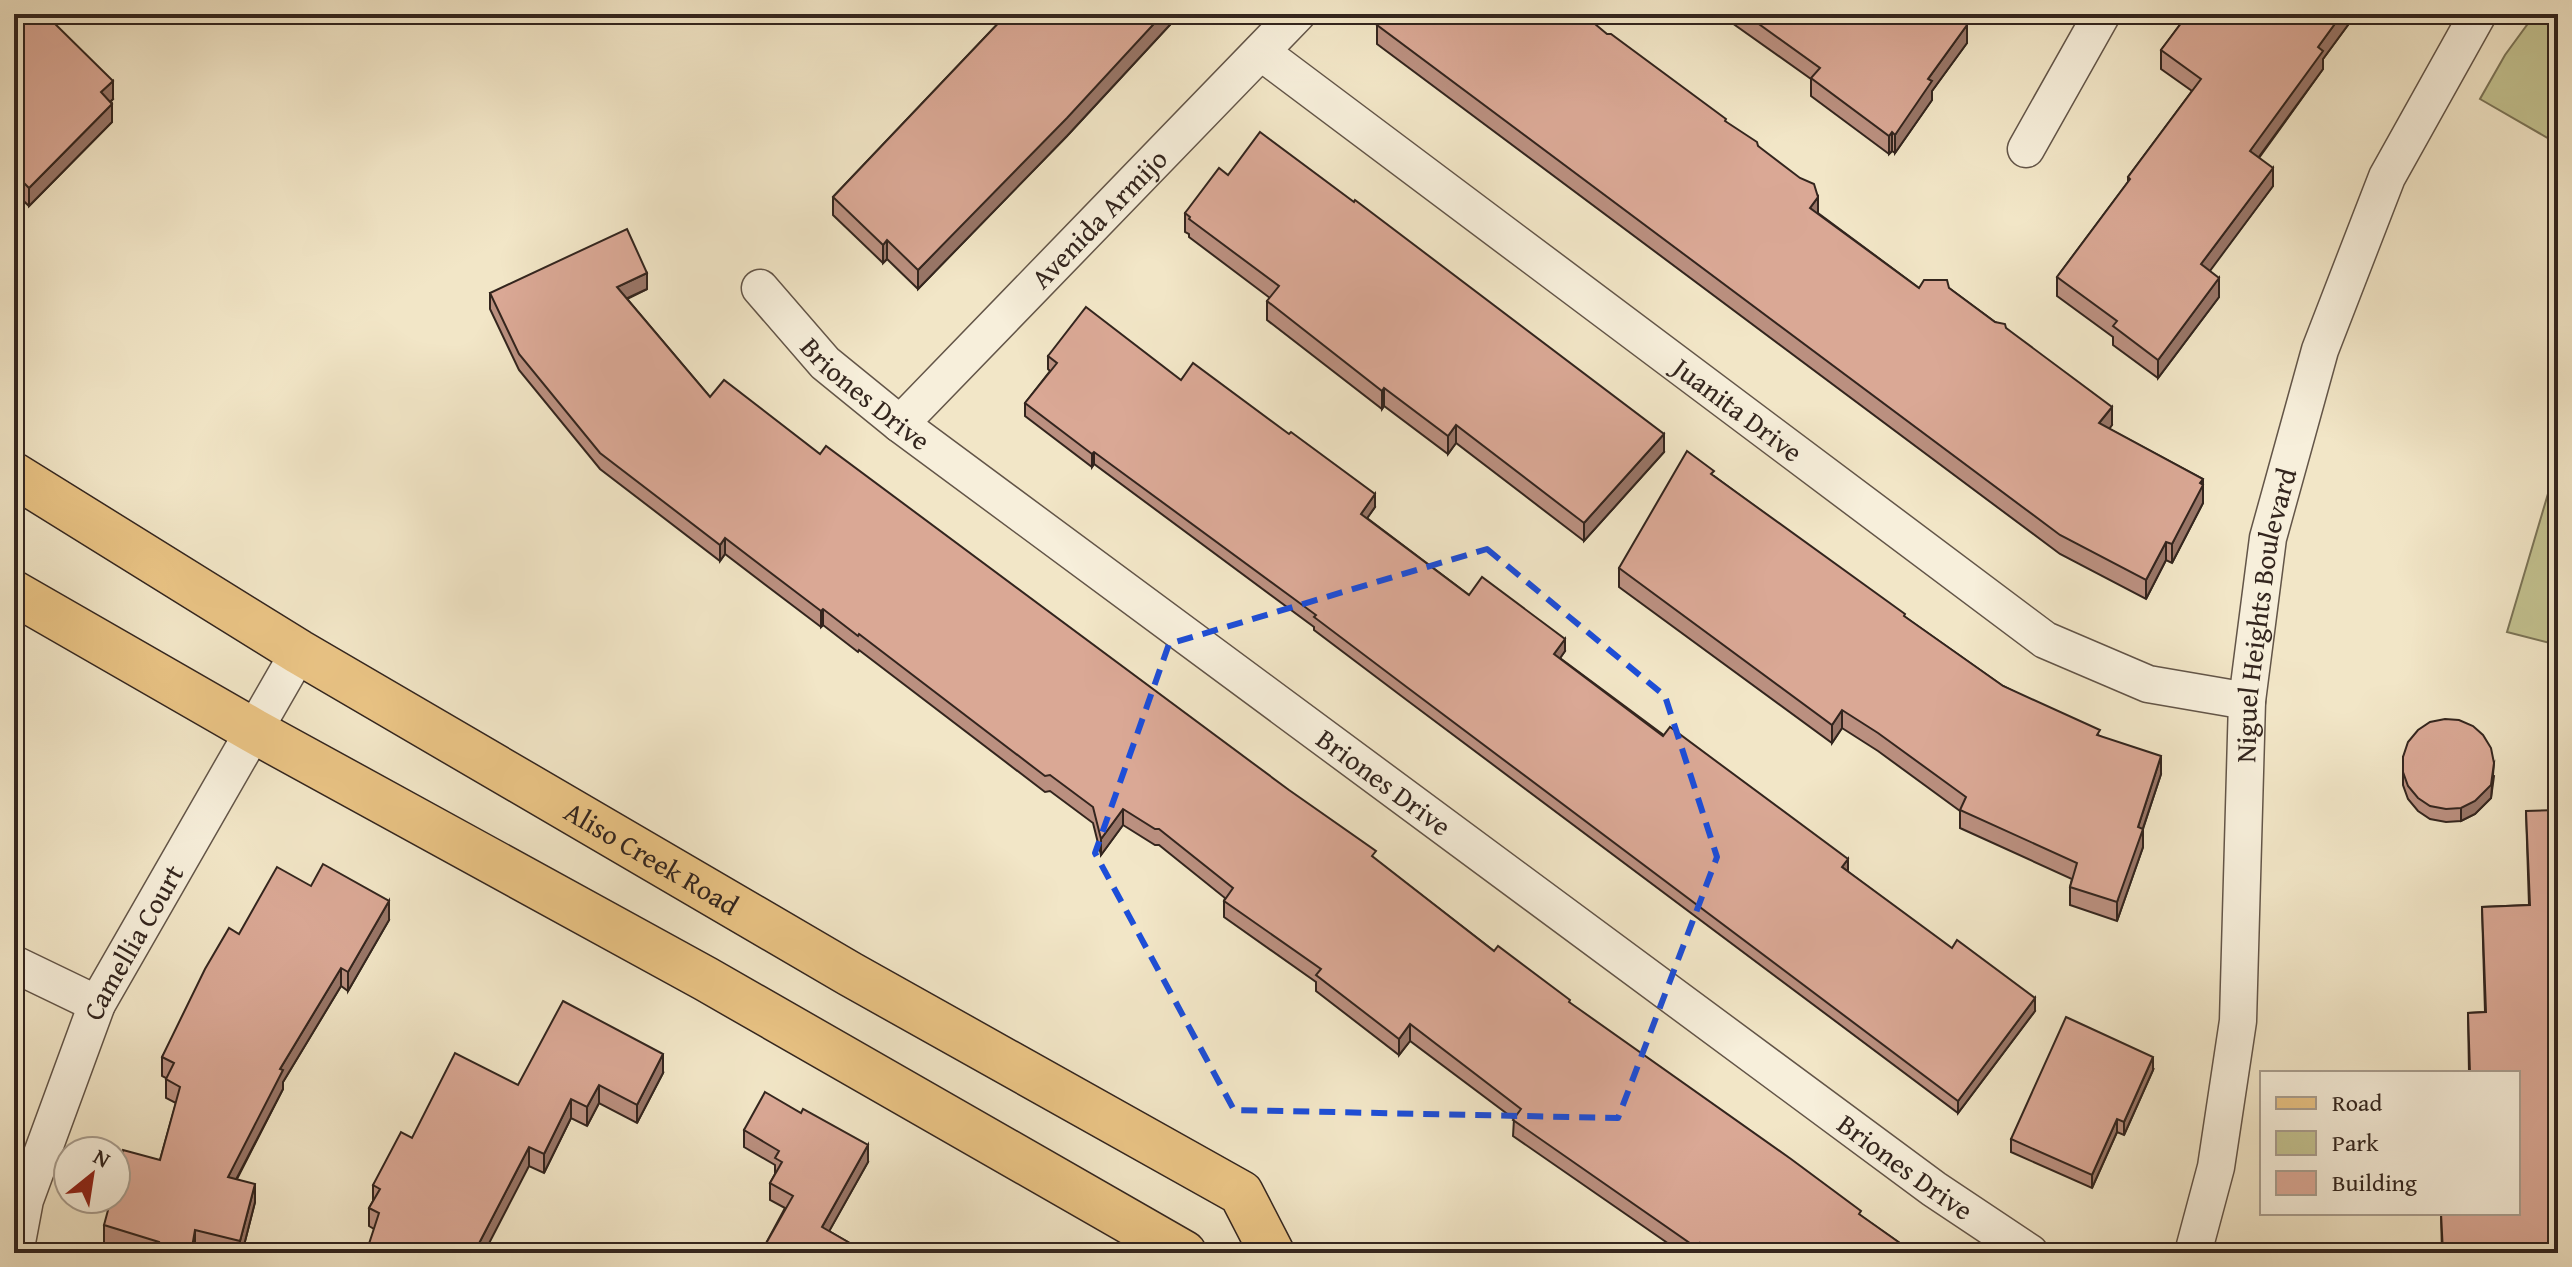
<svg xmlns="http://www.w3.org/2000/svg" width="2572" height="1267" viewBox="0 0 2572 1267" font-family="'Gentium Book Plus',serif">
<rect width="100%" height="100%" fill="#f2e6c7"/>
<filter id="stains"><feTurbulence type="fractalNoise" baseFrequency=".0025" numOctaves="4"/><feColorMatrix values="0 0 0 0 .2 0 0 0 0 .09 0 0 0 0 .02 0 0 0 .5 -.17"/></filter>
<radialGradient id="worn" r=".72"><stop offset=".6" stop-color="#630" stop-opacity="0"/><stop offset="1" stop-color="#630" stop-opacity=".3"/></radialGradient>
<g fill="#c3c290" stroke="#7b7457" stroke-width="2">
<polygon points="2535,14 2558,14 2558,144 2480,99 2505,55"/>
<polygon points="2558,460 2558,645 2507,632"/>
</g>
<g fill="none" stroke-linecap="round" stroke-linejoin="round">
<defs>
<g id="street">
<path id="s1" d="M 1261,52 L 2045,640 L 2148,684 L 2247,701"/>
<polyline points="2026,149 2102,14"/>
<path id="s2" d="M 760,288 L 825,363 L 900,424 L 1934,1189 L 2030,1253"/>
<path id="s3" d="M 900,424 L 1297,14"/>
<polyline points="14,964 97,1004"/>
<path id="s4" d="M 15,1253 L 25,1200 L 97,1004 L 299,652"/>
<path id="s5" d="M 2193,1253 L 2216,1167 L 2238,1021 L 2247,701 L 2268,538 L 2320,350 L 2387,177 L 2478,14"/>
</g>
<g id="primary">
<path id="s6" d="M 14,475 L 299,652 L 850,974 L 1241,1193 L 1272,1253"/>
<polyline points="14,593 254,731 706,979 1184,1253"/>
</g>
</defs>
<use href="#street" stroke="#635548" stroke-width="39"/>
<use href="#primary" stroke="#33251e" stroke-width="47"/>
<use href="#street" stroke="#f7efdb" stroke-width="36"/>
<use href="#primary" stroke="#e9c384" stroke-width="44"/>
</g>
<g fill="#bb9080" stroke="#33251e" stroke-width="2">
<polygon points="14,14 113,99 110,102 112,122 29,206 14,192"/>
<polygon points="1007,14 1180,14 1067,136 918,289 887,259 883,263 833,215 833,197"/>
<polygon points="1725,14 1952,14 1967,43 1932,91 1932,100 1895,153 1892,151 1889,154 1811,96 1811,79 1725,18"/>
<polygon points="2188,14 2356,14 2323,59 2323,69 2259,158 2273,186 2209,271 2219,297 2158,378 2113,345 2113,337 2057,296 2057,277 2128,182 2128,177 2192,91 2161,69 2161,50"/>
<polygon points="1377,25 1607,34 1758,146 1818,213 1919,288 1949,288 1995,322 2006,328 2112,425 2109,429 2203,479 2203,503 2172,563 2166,560 2146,599 2060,554 1377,44"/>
<polygon points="1228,175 1664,452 1584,541 1456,443 1448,454 1384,406 1382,409 1267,320 1267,301 1270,298 1189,237 1189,234 1185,232 1185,213"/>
<polygon points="647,289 627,299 710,397 820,454 1376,860 1494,951 1570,1004 1861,1216 1914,1253 1682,1253 1513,1136 1514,1119 1410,1041 1399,1055 1316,991 1316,982 1224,917 1224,901 1225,898 1159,845 1155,845 1123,825 1101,855 1093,823 1050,791 1045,792 859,650 858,652 823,625 821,627 725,554 720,561 600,469 519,370 490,309 490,293"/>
<polygon points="1048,356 1181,380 1375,507 1367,518 1469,595 1565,651 1560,658 2035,1011 1958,1113 1408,701 1314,630 1314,627 1094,464 1092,467 1025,416 1025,403 1050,371 1048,369"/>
<polygon points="1714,476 1905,617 2003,686 2100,736 2161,774 2143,829 2143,847 2117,921 2070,905 2070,887 2072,879 1960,828 1960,811 1878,751 1842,728 1832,743 1619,587 1619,568"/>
<polygon points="2403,757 2494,776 2491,798 2475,814 2461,821 2446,822 2430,819 2418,811 2408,799 2403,785"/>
<polygon points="2526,811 2558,1253 2442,1253 2441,1213 2518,1213 2518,1073 2469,1073 2468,1013 2485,1012 2482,907 2529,905"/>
<polygon points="311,886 389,920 348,991 341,986 283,1082 283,1089 237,1179 255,1202 242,1253 213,1253 195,1248 194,1253 135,1253 104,1244 104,1225 160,1160 176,1103 166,1098 166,1078 162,1076 162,1057 239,934"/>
<polygon points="2153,1070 2124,1135 2117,1132 2092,1188 2011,1152 2011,1139"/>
<polygon points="663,1073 637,1123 599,1103 587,1126 571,1118 544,1173 529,1166 374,1229 369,1226 369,1208 373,1201 373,1185 412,1138 518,1085"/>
<polygon points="744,1130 868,1162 829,1231 867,1253 764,1253 764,1247 785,1208 770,1200 770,1183 775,1174 775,1165 744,1147"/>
</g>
<g fill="#997668" stroke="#33251e" stroke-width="2">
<polygon points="1163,14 1180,14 1067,136 918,289 918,270"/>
<polygon points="2342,14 2356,14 2323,59 2323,69 2250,169 2250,151 2318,47"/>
<polygon points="1967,25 1967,43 1932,91 1932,100 1895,153 1895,135 1928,79"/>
<polygon points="113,81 113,99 101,111 101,92"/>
<polygon points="112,104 112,122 29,206 29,188"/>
<polygon points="1892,132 1892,151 1889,154 1889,136"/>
<polygon points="2273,168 2273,186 2201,283 2201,264"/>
<polygon points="1818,197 1818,216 1810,208"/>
<polygon points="887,240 887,259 883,263 883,245"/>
<polygon points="647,273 647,289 617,303 617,287"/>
<polygon points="2219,278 2219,297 2158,378 2158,360"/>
<polygon points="1384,388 1384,406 1382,409 1382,391"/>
<polygon points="2112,407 2112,425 2099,442 2099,423"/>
<polygon points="1456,425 1456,443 1448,454 1448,436"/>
<polygon points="1664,434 1664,452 1584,541 1584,523"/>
<polygon points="1094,452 1094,464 1092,467 1092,454"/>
<polygon points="2203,479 2203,503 2172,563 2172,544"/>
<polygon points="1375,494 1375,507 1361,527 1361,514"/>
<polygon points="725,538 725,554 720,561 720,545"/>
<polygon points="2166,542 2166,560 2146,599 2146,580"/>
<polygon points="823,609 823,625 821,627 821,611"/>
<polygon points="1565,639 1565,651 1554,667 1554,654"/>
<polygon points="1842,710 1842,728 1832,743 1832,725"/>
<polygon points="2161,756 2161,774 2140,837 2143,829 2143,847 2117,921 2117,902 2138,827"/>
<polygon points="2494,763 2491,798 2475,814 2461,821 2461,808"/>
<polygon points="1123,809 1123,825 1101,855 1101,839"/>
<polygon points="1848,859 1848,872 1842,867"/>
<polygon points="389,901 389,920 348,991 348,972"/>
<polygon points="341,968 341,986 283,1082 283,1089 228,1195 228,1177 280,1069"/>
<polygon points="2035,998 2035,1011 1958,1113 1958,1101"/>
<polygon points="1410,1024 1410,1041 1399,1055 1399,1039"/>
<polygon points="663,1054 663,1073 637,1123 637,1105"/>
<polygon points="2153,1057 2153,1070 2124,1135 2124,1122"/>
<polygon points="599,1085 599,1103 587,1126 587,1107"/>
<polygon points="571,1099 571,1118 544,1173 544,1154"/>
<polygon points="2117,1119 2117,1132 2092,1188 2092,1175"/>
<polygon points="868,1145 868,1162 822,1244 822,1227"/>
<polygon points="529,1147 529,1166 484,1253 474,1253"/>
<polygon points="255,1184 255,1202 242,1253 240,1253 240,1241"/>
<polygon points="195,1230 195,1248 194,1253 191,1253"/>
<polygon points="1700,1243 1700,1253 1697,1253 1697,1248"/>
</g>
<g fill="#daa895" stroke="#33251e" stroke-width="2">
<polygon points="14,14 45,14 113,81 101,92 112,104 29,188 14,173"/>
<polygon points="1007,14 1163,14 1067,118 918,270 887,240 883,245 833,197"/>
<polygon points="1386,14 1583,14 1607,34 1611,34 1726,119 1725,121 1757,142 1758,146 1800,178 1814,184 1818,197 1810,208 1919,288 1924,280 1947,280 1949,288 1995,322 2005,324 2006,328 2112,407 2099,423 2203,479 2200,483 2203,485 2172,544 2166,542 2146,580 2060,535 1377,25"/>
<polygon points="1745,14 1952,14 1967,25 1928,79 1932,81 1895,135 1892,132 1889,136 1811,78 1820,68"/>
<polygon points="2188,14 2342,14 2318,47 2323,51 2250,151 2273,168 2201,264 2219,278 2158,360 2113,326 2117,321 2057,277 2130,179 2128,177 2201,79 2161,50"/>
<polygon points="1260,132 1354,202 1355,200 1664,434 1584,523 1456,425 1448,436 1384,388 1382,391 1267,301 1279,286 1189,219 1190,217 1185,213 1219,168 1228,175"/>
<polygon points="627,229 647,273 617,287 710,397 724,380 820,454 826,446 1289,790 1376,851 1372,856 1494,951 1498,946 1570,1000 1569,1002 1791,1159 1861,1211 1859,1214 1914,1253 1714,1253 1700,1243 1697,1248 1513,1120 1521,1109 1410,1024 1399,1039 1316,975 1321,969 1224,901 1233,888 1159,829 1155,829 1123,809 1101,839 1093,807 1050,775 1045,776 859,634 858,636 823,609 821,611 725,538 720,545 600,453 519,354 490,293"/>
<polygon points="1086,307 1181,380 1193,363 1289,434 1291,432 1375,494 1361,514 1469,595 1482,577 1565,639 1554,654 1663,736 1670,727 1848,859 1842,867 1952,948 1957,940 2035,998 1958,1101 1408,688 1314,617 1316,615 1094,452 1092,454 1025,403 1057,363 1048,356"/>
<polygon points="1687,451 1714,471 1711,474 1905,614 1904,616 2003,686 2100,730 2097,735 2161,756 2138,827 2143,829 2117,902 2070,887 2077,863 1960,810 1966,797 1878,733 1842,710 1832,725 1619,568"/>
<polygon points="2445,719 2459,720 2473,726 2483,735 2491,748 2494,763 2491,785 2475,801 2461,808 2446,809 2430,806 2418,798 2408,786 2403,772 2403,757 2408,742 2418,730 2430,722"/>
<polygon points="2558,810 2558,1253 2443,1253 2441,1213 2518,1213 2518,1073 2470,1073 2468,1013 2486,1012 2482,907 2530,905 2526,811"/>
<polygon points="323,864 389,901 348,972 341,968 280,1069 283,1070 228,1177 255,1184 240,1241 195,1230 191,1253 156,1253 159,1242 104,1225 111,1199 116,1199 116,1179 123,1150 160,1160 180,1087 166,1079 174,1063 162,1057 205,969 229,928 239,934 277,867 311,886"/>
<polygon points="563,1001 663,1054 637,1105 599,1085 587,1107 571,1099 544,1154 529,1147 474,1253 366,1253 379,1213 369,1208 380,1189 373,1185 401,1132 412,1138 455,1053 518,1085"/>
<polygon points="2066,1017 2153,1057 2124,1122 2117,1119 2092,1175 2011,1139"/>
<polygon points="765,1092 801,1113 803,1109 868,1145 822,1227 867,1253 775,1253 764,1247 793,1196 770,1183 782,1162 775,1158 779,1151 744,1130"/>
</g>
<path fill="none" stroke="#1d4ed8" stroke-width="6" stroke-dasharray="16 10" stroke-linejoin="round" d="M 1487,549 L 1665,696 L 1717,857 L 1618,1118 L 1234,1110 L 1095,853 L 1169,644 Z"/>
<g text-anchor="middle" stroke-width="7" stroke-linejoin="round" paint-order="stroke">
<g font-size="28" fill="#33251e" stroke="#f7efdb">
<text dy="10" stroke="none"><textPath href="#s3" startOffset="286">Avenida Armijo</textPath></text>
<text dy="10" stroke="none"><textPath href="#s2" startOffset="150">Briones Drive</textPath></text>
<text dy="10" stroke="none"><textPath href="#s1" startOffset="596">Juanita Drive</textPath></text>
<text dy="10" stroke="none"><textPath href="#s5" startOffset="644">Niguel Heights Boulevard</textPath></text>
<text dy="10" stroke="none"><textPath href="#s2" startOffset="798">Briones Drive</textPath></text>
<text dy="10" stroke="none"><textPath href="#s6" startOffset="744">Aliso Creek Road</textPath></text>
<text dy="10" stroke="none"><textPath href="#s4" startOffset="334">Camellia Court</textPath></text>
<text dy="10" stroke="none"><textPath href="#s2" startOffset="1446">Briones Drive</textPath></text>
</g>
</g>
<rect width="2572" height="1267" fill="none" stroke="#f2e6c7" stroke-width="48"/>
<rect x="16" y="16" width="2540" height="1235" fill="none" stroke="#33251e" stroke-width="4"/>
<rect x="24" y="24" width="2524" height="1219" fill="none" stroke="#33251e" stroke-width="2"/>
<rect x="2260" y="1071" width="260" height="144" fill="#f7efdb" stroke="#a99e8f" stroke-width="2"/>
<rect x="2276" y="1097" width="40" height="12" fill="#e9c384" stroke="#a99e8f" stroke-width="2"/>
<text x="2332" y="1111" font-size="24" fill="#33251e">Road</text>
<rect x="2276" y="1131" width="40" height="24" fill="#c3c290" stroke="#a99e8f" stroke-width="2"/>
<text x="2332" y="1151" font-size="24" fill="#33251e">Park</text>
<rect x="2276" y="1171" width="40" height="24" fill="#daa895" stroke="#a99e8f" stroke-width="2"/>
<text x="2332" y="1191" font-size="24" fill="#33251e">Building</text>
<g transform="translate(92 1175) rotate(30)"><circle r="38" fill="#f7efdb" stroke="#a99e8f" stroke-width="2"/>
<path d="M0-6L14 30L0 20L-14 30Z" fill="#8f2418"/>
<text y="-12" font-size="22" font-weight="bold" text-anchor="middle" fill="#33251e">N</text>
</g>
<rect width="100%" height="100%" filter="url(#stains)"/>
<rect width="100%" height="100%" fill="url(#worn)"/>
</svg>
